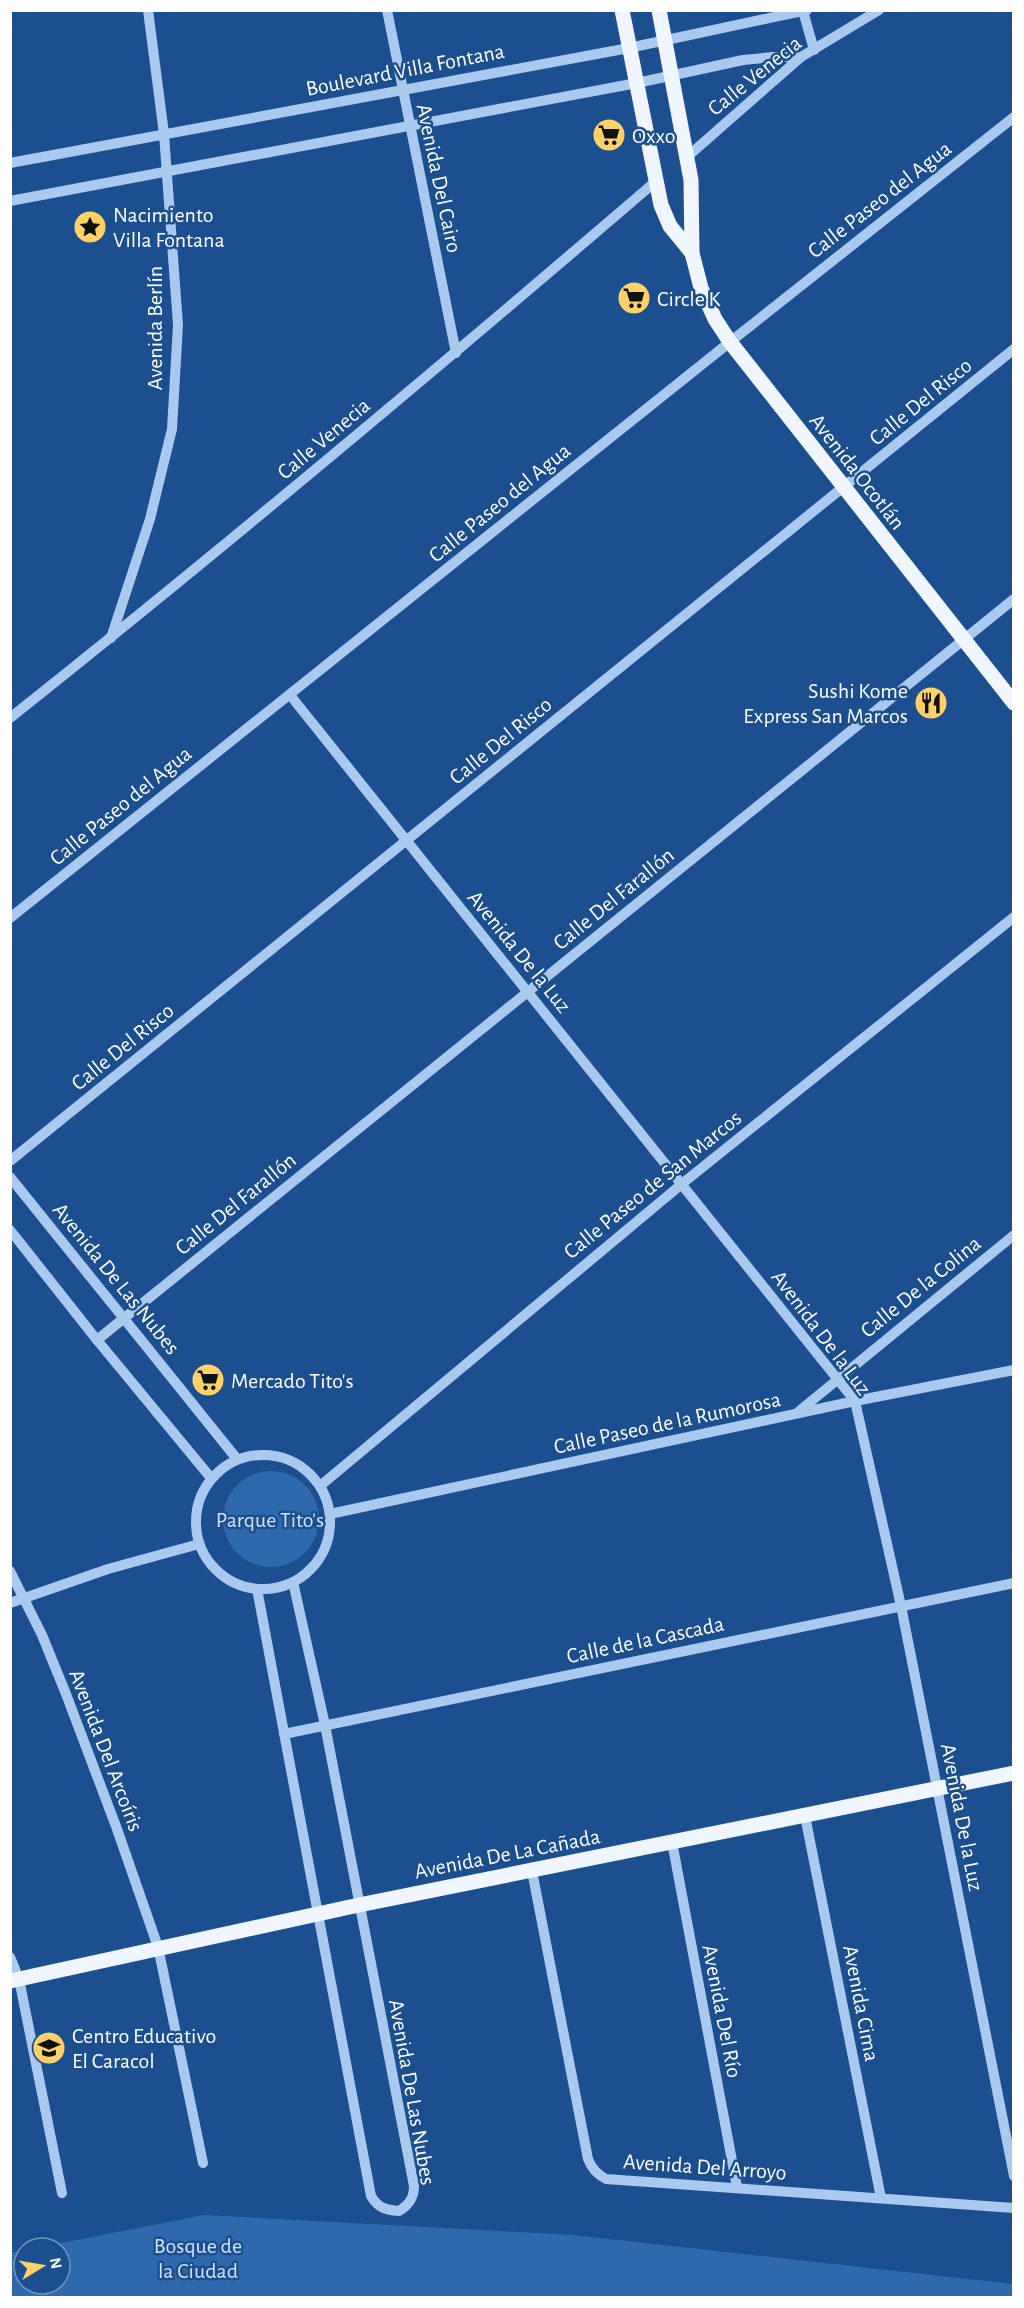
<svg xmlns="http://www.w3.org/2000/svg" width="1024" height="2308" viewBox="0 0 1024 2308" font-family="'Alegreya Sans',sans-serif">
<rect width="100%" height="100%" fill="#1b4f8f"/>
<g fill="#2e69ad">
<circle cx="271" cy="1519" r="48"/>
<polygon points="204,2215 573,2235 1013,2284 1013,2297 11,2297 11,2253 24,2250 24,2284 60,2284 60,2248 36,2248"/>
</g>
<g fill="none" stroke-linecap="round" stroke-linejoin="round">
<g stroke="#a9c9ee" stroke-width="10">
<polyline points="387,10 456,353"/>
<polyline points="803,11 814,50"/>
<polyline points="687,157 801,57 879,10"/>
<polyline points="10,163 629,48 807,10"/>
<polyline points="10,201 637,83 743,60 773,57 801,57"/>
<polyline points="111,638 150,519 172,429 178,325 164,134 148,10"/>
<polyline points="290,695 855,1401 901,1606 1014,2176"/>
<path d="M 10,718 C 229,544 443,364 655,182"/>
<polyline points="10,918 730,342 1014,117"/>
<polyline points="10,1161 1014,349"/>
<polyline points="10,1177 237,1459"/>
<polyline points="10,1230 97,1340 211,1478"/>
<polyline points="97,1340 1014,599"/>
<polyline points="798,1412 1014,1235"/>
<circle cx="263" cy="1522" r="67"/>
<polyline points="320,1486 683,1183 1014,917"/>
<polyline points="330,1514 855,1401 1014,1370"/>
<polyline points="10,1571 42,1635 66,1694 117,1829 158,1947 203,2163"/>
<path d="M 257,1589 L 371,2196 C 378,2208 386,2210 399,2211 C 409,2205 414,2198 414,2186 L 325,1725 L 293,1582"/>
<polyline points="10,1603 108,1569 199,1544"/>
<polyline points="284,1734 1014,1583"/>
<polyline points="805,1816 881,2198"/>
<polyline points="672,1842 737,2187"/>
<path d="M 532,1871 L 588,2159 C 592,2169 597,2174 606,2179 L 1014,2208"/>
<polyline points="10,1957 19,1979 62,2193"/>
</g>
<g stroke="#f0f6ff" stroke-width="15">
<polyline points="622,10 661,205 670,226 692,253"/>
<polyline points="659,10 691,180 692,253 701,288 715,319 730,342 1014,703"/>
<polyline points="10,1981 359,1905 1014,1773"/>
</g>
</g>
<defs>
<symbol id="supermarket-disc" viewBox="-11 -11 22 22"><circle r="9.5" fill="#ffd166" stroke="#1b4f8f"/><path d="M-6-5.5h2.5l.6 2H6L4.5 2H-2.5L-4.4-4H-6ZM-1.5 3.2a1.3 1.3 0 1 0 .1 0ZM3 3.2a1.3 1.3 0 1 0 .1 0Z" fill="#111"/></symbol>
<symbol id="sight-disc" viewBox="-11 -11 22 22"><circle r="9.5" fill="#ffd166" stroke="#1b4f8f"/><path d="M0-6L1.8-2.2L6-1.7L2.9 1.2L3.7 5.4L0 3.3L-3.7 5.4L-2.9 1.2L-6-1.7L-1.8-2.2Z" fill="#111"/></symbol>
<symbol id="restaurant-disc" viewBox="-11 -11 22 22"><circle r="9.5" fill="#ffd166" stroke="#1b4f8f"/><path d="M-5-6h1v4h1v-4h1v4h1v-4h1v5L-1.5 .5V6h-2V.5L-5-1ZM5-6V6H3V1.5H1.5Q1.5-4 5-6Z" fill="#111"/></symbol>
<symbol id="school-disc" viewBox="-11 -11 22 22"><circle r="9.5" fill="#ffd166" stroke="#1b4f8f"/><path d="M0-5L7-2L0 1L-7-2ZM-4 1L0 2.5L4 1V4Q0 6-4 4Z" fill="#111"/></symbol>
</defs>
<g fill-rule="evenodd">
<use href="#supermarket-disc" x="590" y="116" width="38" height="38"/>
<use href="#sight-disc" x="71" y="208" width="38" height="38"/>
<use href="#supermarket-disc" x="615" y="279" width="38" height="38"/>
<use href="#restaurant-disc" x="912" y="684" width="38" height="38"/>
<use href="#supermarket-disc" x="189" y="1361" width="38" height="38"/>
<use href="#school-disc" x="30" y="2029" width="38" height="38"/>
</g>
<g text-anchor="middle" stroke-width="5" stroke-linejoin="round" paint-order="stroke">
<g font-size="22" fill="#fff" stroke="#1b4f8f">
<text transform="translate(405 69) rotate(-11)" y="8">Boulevard Villa Fontana</text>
<text transform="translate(754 75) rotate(-39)" y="8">Calle Venecia</text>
<text transform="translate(440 178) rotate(78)" y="8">Avenida Del Cairo</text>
<text transform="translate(879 199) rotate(-38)" y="8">Calle Paseo del Agua</text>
<text transform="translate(154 328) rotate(-90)" y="8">Avenida Berlín</text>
<text transform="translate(920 401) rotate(-39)" y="8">Calle Del Risco</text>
<text transform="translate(323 438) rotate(-40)" y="8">Calle Venecia</text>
<text transform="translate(858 471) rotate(52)" y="8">Avenida Ocotlán</text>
<text transform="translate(499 502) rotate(-39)" y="8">Calle Paseo del Agua</text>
<text transform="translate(500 740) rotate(-39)" y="8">Calle Del Risco</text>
<text transform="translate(120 805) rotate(-39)" y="8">Calle Paseo del Agua</text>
<text transform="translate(613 898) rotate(-39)" y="8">Calle Del Farallón</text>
<text transform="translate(520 951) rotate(51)" y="8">Avenida De la Luz</text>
<text transform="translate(122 1046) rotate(-39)" y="8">Calle Del Risco</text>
<text transform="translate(652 1184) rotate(-39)" y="8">Calle Paseo de San Marcos</text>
<text transform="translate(235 1203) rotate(-39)" y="8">Calle Del Farallón</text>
<text transform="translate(117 1278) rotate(51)" y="8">Avenida De Las Nubes</text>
<text transform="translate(920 1286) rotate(-39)" y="8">Calle De la Colina</text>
<text transform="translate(822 1332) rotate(53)" y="8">Avenida De la Luz</text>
<text transform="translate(667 1422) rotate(-12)" y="8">Calle Paseo de la Rumorosa</text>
<text transform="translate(645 1639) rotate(-12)" y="8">Calle de la Cascada</text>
<text transform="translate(107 1750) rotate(69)" y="8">Avenida Del Arcoíris</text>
<text transform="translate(963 1817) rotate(79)" y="8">Avenida De la Luz</text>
<text transform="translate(507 1853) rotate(-11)" y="8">Avenida De La Cañada</text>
<text transform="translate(862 2003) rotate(79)" y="8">Avenida Cima</text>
<text transform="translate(723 2011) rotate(79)" y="8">Avenida Del Río</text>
<text transform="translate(413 2092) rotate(80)" y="8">Avenida De Las Nubes</text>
<text transform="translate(705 2166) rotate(4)" y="8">Avenida Del Arroyo</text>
</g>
<g font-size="22" fill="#fff" stroke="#1b4f8f" text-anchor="start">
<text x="632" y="143">Oxxo</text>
<text x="113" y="222">Nacimiento<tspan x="113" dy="25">Villa Fontana</tspan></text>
<text x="657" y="306">Circle K</text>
<text x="908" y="698" text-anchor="end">Sushi Kome<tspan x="908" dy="25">Express San Marcos</tspan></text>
<text x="231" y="1388">Mercado Tito's</text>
<text x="72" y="2043">Centro Educativo<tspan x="72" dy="25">El Caracol</tspan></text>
</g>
<g font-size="22" fill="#cfe3fa" stroke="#1b4f8f">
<text x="270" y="1527">Parque Tito's</text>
<text x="198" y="2253">Bosque de<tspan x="198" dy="25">la Ciudad</tspan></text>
</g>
</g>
<rect width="1024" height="2308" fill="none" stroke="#ffffff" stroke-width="24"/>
<g transform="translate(42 2266) rotate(79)"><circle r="28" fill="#1b4f8f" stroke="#7695bc" stroke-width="1.5"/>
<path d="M0-4.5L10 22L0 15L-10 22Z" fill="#ffd166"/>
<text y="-9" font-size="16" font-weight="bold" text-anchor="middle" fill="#ffffff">N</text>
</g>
</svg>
